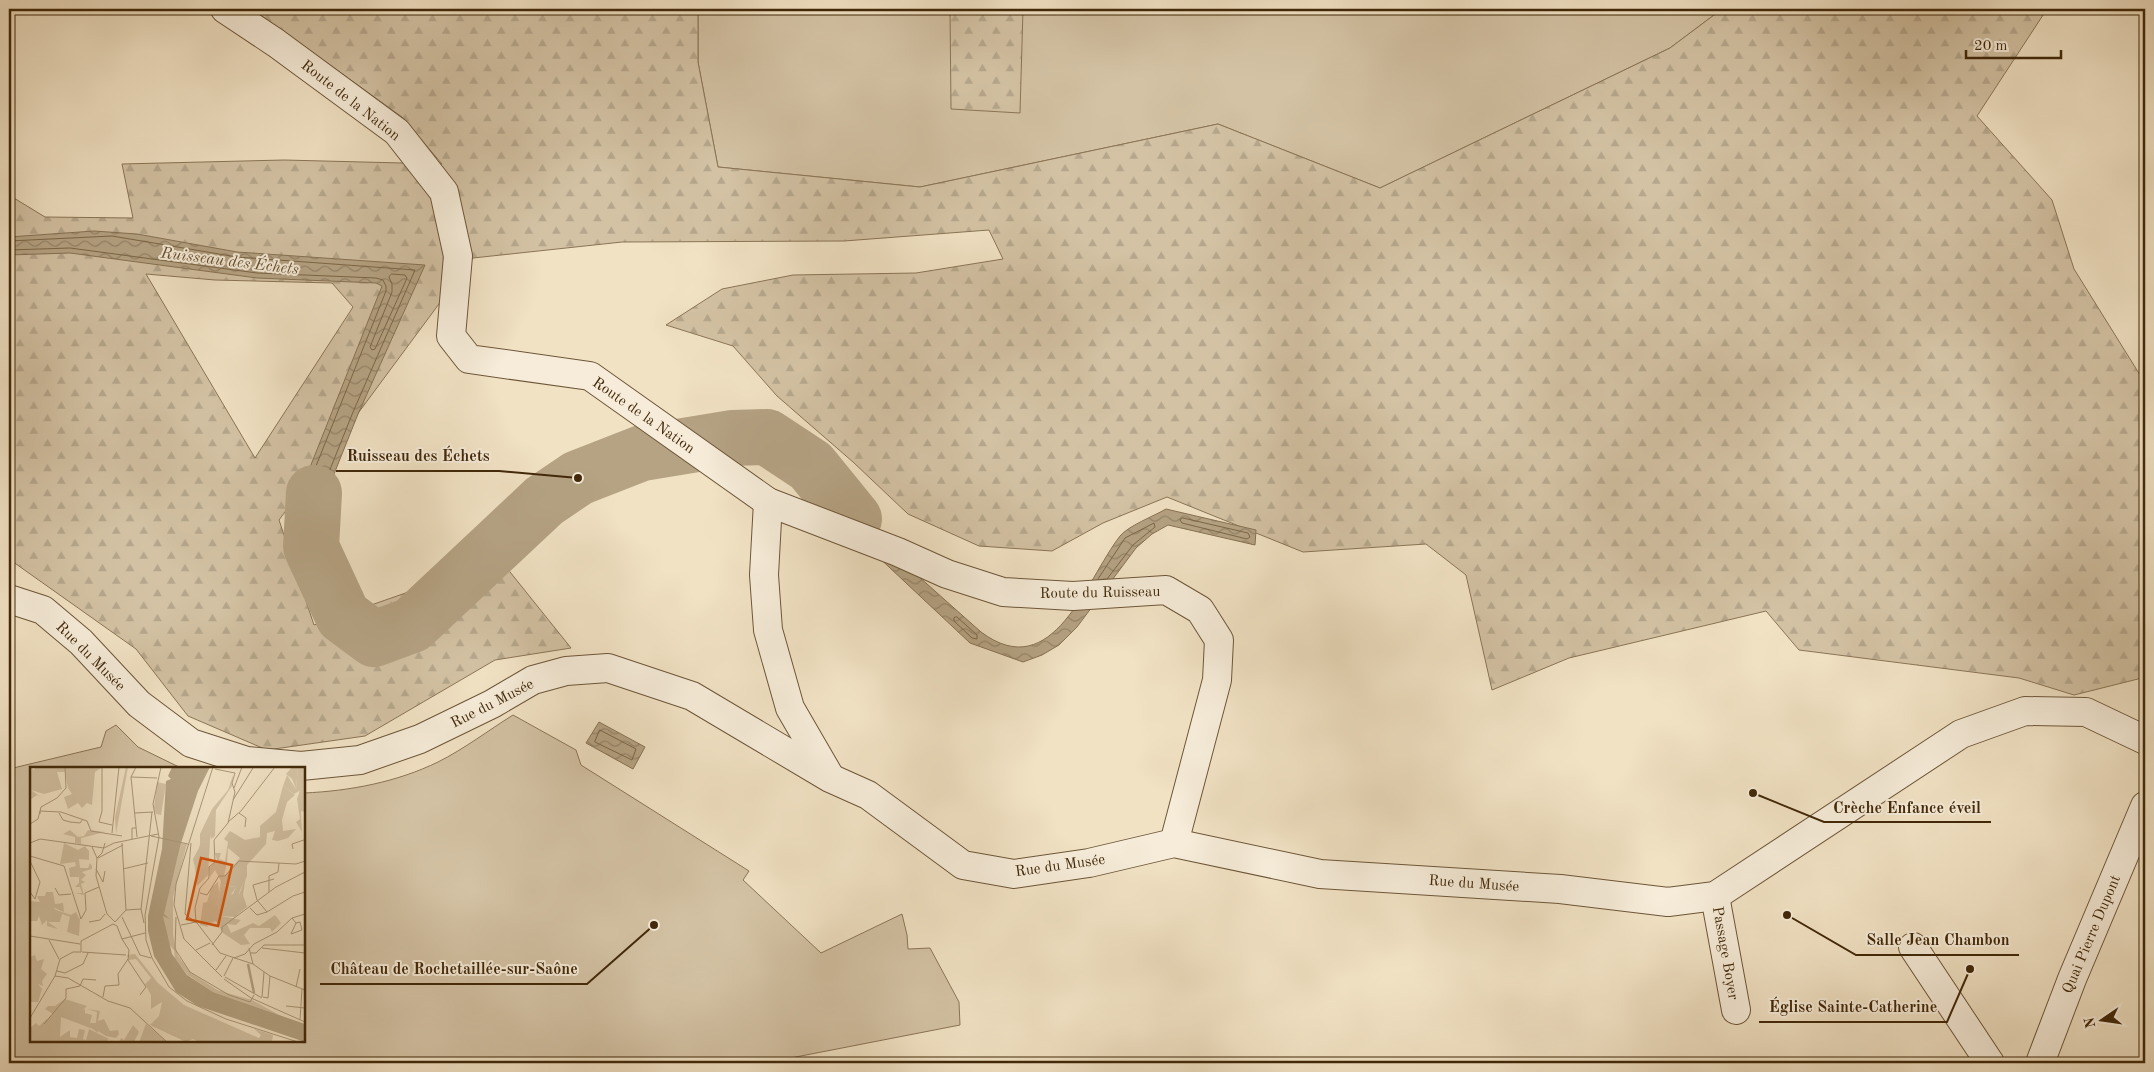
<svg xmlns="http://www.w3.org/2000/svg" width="2154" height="1072" viewBox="0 0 2154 1072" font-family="'Old Standard TT',serif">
<defs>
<pattern id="forest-firs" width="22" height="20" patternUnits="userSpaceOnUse" patternTransform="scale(1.25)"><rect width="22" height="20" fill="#d3c2a4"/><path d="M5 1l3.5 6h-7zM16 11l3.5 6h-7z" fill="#b6a78c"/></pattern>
<pattern id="water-waves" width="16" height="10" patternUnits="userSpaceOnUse" patternTransform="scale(1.25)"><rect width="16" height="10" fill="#b5a384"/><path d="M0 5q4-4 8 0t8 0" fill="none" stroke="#95856a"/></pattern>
</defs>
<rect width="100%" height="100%" fill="#f1e2c4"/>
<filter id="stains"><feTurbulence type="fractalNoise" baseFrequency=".004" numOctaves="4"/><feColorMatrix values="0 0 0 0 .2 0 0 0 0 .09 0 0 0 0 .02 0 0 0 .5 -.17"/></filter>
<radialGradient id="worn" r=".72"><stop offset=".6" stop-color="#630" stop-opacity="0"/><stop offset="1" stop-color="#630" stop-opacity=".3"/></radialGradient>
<g fill="#d3c2a4" stroke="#8a7556">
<polygon points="698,9 1722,9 1670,48 1380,188 1218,124 920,187 718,167 698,62"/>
<path d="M 513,715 L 576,750 L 581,765 L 749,871 L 743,880 L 821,953 L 902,914 L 907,935 L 908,949 L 930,948 L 959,1002 L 960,1025 L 765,1063 L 9,1063 L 9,769 L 101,747 L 106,731 L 116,725 L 138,747 L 181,768 L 31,768 L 31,1041 L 304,1041 L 304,793 C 350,791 397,782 438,762 C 464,749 489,730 513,715 Z"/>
</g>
<g fill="url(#forest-firs)" stroke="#8a7556" fill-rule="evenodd">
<path d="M 252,9 L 698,9 L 698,62 L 718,167 L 920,187 L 1218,124 L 1380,188 L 1670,48 L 1722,9 L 2047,9 L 1977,116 L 2052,200 L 2074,269 L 2145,383 L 2145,674 L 2138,679 L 2074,695 L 2019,678 L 1799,650 L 1766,611 L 1569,658 L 1492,690 L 1466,575 L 1426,544 L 1303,552 L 1167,497 L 1103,523 L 1052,551 L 979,546 L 908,514 L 853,462 L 777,396 L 733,346 L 666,325 L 722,289 L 793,275 L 916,273 L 1003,259 L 989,230 L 844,241 L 622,242 L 473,258 L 279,520 L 314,625 L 437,582 L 506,567 L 571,648 L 495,660 L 365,736 L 267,750 L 188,716 L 136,649 L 9,559 L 9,195 L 45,217 L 133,218 L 122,164 L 284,160 L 442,164 L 402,117 ZM 146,274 L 215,280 L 332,283 L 353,307 L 255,458 Z"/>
<polygon points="950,9 1023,9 1020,113 951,109"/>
</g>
<g fill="url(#water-waves)" stroke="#877253">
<polygon points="94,231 137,234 237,252 425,265 358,414 330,484 319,534 326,565 302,572 291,531 297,500 382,286 376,283 257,278 70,253 9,255 9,237"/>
<polygon points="753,426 791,440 756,450 729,448 703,428"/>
<polygon points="654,439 677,457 616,472 589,483 554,505 517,515 557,482"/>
<path d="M 813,459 L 824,468 L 841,487 L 872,535 L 981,632 C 1053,686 1086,580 1120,536 C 1128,526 1154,516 1166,509 L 1256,530 L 1255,545 L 1168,525 L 1152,534 L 1136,548 L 1077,627 L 1059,645 L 1042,655 L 1023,662 L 970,643 L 873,552 L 817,481 L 797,463 Z"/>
<path d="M 515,539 C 477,579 439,627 386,646 C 378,649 365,653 356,650 C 338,645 320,610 311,594 L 339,587 C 378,638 417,618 456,578 C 465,569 475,552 485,547 C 494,543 506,542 515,539 Z"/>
<polygon points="599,722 645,747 633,769 586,743"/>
</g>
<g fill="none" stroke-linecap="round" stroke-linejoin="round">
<g stroke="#7b6646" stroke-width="1">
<path d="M 9,241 L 112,236 L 237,257 L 415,270 L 353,412 L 325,482 L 315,533 L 319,562 L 306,565 C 295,539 297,527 302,501 L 386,291 L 386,286 L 383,280 L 376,278 L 257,273 L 70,248 L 9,250"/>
<polygon points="392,274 405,275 407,278 375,349 372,350 370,347 392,292 392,284 389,277"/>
<path d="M 752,431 L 769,437 L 770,440 C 755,448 733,447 721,435 L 723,432 Z"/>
<polygon points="652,446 661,451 661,455 622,465 619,463 620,460"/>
<polygon points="568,483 571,485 570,488 552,500 545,501 545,498"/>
<polygon points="312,493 316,495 308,532 309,542 307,544 302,531"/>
<polygon points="1183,518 1248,533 1250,537 1247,539 1182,523 1180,520"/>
<path d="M 492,551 L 494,555 C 470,580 394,660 356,644 C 343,639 327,612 320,600 L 322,597 L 337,593 C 345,601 351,611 362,617 C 412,641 456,585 486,552 Z"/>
<polyline points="1098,579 1125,538 1154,523 1155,527 1133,545 1107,579"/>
<path d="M 335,600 L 357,621 L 384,630 L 385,634 C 356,649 343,627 330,604 L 330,601 Z"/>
<polygon points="957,617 977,635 977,639 972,638 954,621 954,618"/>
<polygon points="600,730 636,749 632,760 595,742"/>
</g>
<polyline stroke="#b5a384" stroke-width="56" points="314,493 311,547 343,616 374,639 412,625 544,501 578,478 642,453 733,438 767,437 811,466 854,519"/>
<defs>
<g id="minor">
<polyline points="225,9 276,43 397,132 444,192 458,256 451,336 469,359 590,376 768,502 898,552 947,574 1003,592 1073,596 1166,590 1200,610 1219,640 1217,680 1174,843"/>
<polyline points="768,502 764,575 768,630 790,708 830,777"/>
<polyline points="9,599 43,610 81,642 139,704 191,743 247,761 301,766 360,760 420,739 492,704 533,680 566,671 608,668 692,696 830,778 868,795 963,865 1014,874 1089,863 1174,843 1320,874 1560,889 1668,902 1715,896 1961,734 2025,711 2086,712 2145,740"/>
<polyline points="1715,896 1736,1010"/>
<polyline points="1913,947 1990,1063"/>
</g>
<polyline id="tertiary" points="2040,1063 2072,979 2145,806"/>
</defs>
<use href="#minor" stroke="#6d5638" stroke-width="30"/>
<use href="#tertiary" stroke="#6d5638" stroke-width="30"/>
<use href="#minor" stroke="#f6ecd9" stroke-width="28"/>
<use href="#tertiary" stroke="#f6ecd9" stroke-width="28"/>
</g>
<g text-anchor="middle" stroke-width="4" stroke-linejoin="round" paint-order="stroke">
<g font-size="15" fill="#412809" stroke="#f6ecd9">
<text transform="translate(351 100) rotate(38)" y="5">Route de la Nation</text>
<text transform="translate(644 415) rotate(35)" y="5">Route de la Nation</text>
<text transform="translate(1100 592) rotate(-1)" y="5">Route du Ruisseau</text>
<text transform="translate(91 656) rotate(45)" y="5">Rue du Musée</text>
<text transform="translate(492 703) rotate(-27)" y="5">Rue du Musée</text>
<text transform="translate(1060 865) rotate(-8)" y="5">Rue du Musée</text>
<text transform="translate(1474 883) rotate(4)" y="5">Rue du Musée</text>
<text transform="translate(2091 934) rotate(-67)" y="5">Quai Pierre Dupont</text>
<text transform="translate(1726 953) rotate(80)" y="5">Passage Boyer</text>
</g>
<g font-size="16" font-style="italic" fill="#644d2e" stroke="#f6ecd9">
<text transform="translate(230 260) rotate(7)" y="6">Ruisseau des Échets</text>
</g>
</g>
<g transform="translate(30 767)">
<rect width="275" height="275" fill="#f1e2c4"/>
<path d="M 96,0 L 98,0 L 86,67 L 85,50 ZM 268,0 L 275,0 L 275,21 L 264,27 L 253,19 L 257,8 L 266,22 ZM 127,15 L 136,17 L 131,48 L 126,47 L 124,41 ZM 181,56 L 178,108 L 167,119 L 165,101 L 173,63 L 175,57 ZM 151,76 L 157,77 L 143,130 L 143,168 L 148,189 L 161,206 L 187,223 L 222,233 L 249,248 L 183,225 L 158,208 L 145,192 L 144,183 L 137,175 L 133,149 ZM 216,109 L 213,128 L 217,140 L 211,144 L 207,142 L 209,146 L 205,150 L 191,149 L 187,136 L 192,118 L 206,120 L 200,129 L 206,136 ZM 16,125 L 23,125 L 25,137 L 33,136 L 34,145 L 10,135 L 7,129 L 15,129 ZM 40,149 L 50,152 L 49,169 L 37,165 ZM 5,188 L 7,194 L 14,192 L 11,202 L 17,207 L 12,214 L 13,219 L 8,217 L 12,222 L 8,235 L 0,235 L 0,190 ZM 122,256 L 163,272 L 156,275 L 120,258 Z" fill="#d3c2a4"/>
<path d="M 0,0 L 4,3 L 5,0 L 71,1 L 65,5 L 62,38 L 57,36 L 52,41 L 48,36 L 38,42 L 34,30 L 42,27 L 38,21 L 35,5 L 27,5 L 32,22 L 14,27 L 1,23 L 12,31 L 7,28 L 0,33 ZM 262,0 L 268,0 L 266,22 L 262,12 L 256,7 ZM 203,8 L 202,19 L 186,43 L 185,69 L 181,72 L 179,60 L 165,101 L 163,92 L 170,79 L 170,67 L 182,42 L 198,23 ZM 253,19 L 265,28 L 257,35 L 252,53 L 253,64 L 266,62 L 258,71 L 248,74 L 242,73 L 245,64 L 237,66 L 236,77 L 217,98 L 217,109 L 210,123 L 207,136 L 211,144 L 215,142 L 209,146 L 199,128 L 203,127 L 206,120 L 195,118 L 192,118 L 187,136 L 191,149 L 211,153 L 206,158 L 197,157 L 201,166 L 223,156 L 229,159 L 245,148 L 251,156 L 242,165 L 240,161 L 220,161 L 214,168 L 220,177 L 211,178 L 193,166 L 186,154 L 177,157 L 178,160 L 170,158 L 173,136 L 177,135 L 181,121 L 188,115 L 189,125 L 191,114 L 185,103 L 180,110 L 179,101 L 187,93 L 185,86 L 191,86 L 189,92 L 195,94 L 198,75 L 194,72 L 200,64 L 215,73 L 230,70 L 230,59 L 246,45 ZM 198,81 L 210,91 L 194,109 L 197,96 ZM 275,21 L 275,45 L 271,44 L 272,65 L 266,55 L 270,52 L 267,32 L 270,23 ZM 40,63 L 48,70 L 54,69 L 58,63 L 75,65 L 51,71 L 51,77 L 45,76 L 45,70 L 33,67 ZM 34,76 L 48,83 L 55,79 L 59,84 L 59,93 L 49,92 L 50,101 L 58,101 L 60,96 L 62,99 L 62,102 L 52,105 L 56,108 L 51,113 L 55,115 L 51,117 L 54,128 L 45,126 L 52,126 L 50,120 L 45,120 L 49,116 L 49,110 L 40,110 L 39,101 L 46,99 L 45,95 L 30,97 ZM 0,134 L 19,136 L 26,143 L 41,148 L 46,145 L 50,153 L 32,147 L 30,155 L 18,155 L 28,162 L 17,159 L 17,153 L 12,158 L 9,149 L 7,154 L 1,154 ZM 105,187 L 128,216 L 154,238 L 229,271 L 231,268 L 224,262 L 243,268 L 242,275 L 170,275 L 122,256 L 129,249 L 132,235 L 121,242 L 121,228 L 115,217 L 121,211 L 106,192 L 99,193 L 97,188 ZM 35,232 L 57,239 L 52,244 L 55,242 L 55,246 L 62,248 L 60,256 L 66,256 L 67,245 L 57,242 L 70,244 L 68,254 L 74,252 L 80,264 L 88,263 L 89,267 L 86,271 L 76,269 L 68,264 L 68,266 L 63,262 L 31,250 L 30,270 L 40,263 L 40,270 L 47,271 L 49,262 L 55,263 L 53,272 L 56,273 L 59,262 L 85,275 L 78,272 L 77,275 L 0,275 L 0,261 L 6,256 L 9,259 L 23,247 L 15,242 L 18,239 L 25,239 ZM 116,257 L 137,275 L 109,275 ZM 103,258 L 109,265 L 104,275 L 89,275 L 91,271 L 94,273 Z" fill="#d3c2a4" fill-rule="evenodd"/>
<path d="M 142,0 L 180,0 L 168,24 L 151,76 L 134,147 L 140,152 L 133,149 L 142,187 L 157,208 L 183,225 L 275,257 L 275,275 L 168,239 L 146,225 L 124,189 L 118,164 L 118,149 L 132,82 L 136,14 L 141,12 L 138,9 Z" fill="#b5a384"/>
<path fill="none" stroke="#b5a384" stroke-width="2.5" d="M 218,197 L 224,226"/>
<path fill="none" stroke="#ab9879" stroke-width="1" d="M 72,0 L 72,44 L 69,55 L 82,58M 106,0 L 101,10 L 107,70M 131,0 L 123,37 L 129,70 L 115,148 L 116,173 L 122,191 L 139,220 L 157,234 L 196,252 L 268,275M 183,0 L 146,117 L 144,138 L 154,172 L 192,210M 101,10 L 127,11M 204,21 L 212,0M 203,33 L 223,1M 29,46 L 33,53 L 40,55 L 50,56 L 53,52M 105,46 L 123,45M 209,46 L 216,51 L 215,60M 10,47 L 10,44 L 31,45 L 57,54 L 61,64 L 92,69M 198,55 L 211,44 L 245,0M 0,57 L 8,52 L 11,40 L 27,31 L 36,21 L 35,0M 82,66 L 89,0M 121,69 L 158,77M 102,72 L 102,61 L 106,61M 0,76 L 10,72 L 74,81 L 84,76 L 128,67M 92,76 L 96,143M 161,76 L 155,147 L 167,156 L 190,186 L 223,197 L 240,209 L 275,223M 62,80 L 67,91 L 66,109 L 77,147 L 85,155M 263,82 L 262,77 L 274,73M 0,89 L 34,99 L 51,152 L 56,143 L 55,126 L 69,120M 67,91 L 72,86 L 75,76M 68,91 L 93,78M 0,94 L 10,115 L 5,132 L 0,125M 66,102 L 73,115 L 75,104M 93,102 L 118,96M 25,121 L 29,128 L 41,127M 239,125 L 239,109 L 248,105 L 249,96M 170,126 L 177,128 L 189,109 L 195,109 L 209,94 L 266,97 L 275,94M 220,141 L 227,148 L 237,145 L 227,133 L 223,118 L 244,112M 96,143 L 111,142M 237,145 L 263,129 L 275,125M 92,150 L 110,188 L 121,191M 146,150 L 145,182 L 160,205 L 199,228 L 220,235 L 224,228M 262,151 L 266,156 L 270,155 L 272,163 L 261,167 L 266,156M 59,155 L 70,153 L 75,147M 85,155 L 96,143M 166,155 L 165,141 L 170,121 L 179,111 L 179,100 L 185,95 L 184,73 L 198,56 L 205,25 L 202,16 L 205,6 L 185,2M 114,156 L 111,142 L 122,45M 151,158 L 166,155M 115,166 L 92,172 L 87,159 L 83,157 L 51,174 L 51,185 L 43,185 L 30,192 L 25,209 L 38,211 L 78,234 L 100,241 L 137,275M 0,169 L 50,177M 92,172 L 99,183 L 98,193 L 116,220 L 110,228M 19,173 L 29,192M 182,178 L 192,165 L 192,160 L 246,120 L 275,105M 219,181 L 223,197M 232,181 L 275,186M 0,183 L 0,157M 166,183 L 180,176M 52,185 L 96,188M 220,186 L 226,186 L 234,178 L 275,178M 204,191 L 215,187 L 224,177 L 247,165 L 262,151 L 275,147M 186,203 L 196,189M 27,204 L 35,206 L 53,197 L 58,186M 194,209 L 203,191M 195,210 L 232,231M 194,212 L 221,231 L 275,255M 266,220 L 270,202M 73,230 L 75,219 L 89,218 L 88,207 L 98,192M 232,230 L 234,205M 233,230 L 238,231 L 240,209M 256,239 L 275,241M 0,251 L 25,209M 270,253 L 272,222M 14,257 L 36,231 L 36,222 L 50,219 L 53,212 L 66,213"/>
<path fill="#d7540c" fill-opacity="0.15" stroke="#d7540c" stroke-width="2.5" d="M 171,91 L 202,98 L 188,159 L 157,152 Z"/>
<rect width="275" height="275" fill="none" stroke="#412809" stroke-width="2.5"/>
</g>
<path fill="none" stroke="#412809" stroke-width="2" d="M578 478L499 471H336M1753 793L1824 822H1991M1787 915L1856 955H2019M654 925L587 984H320M1970 969L1947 1022H1759"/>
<g fill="#412809" stroke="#f6ecd9" stroke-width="2">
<circle cx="578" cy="478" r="5"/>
<circle cx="1753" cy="793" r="5"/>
<circle cx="1787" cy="915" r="5"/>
<circle cx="654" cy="925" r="5"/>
<circle cx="1970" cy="969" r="5"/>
</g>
<g font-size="16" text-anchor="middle" font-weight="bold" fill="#412809" stroke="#f6ecd9" stroke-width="4" stroke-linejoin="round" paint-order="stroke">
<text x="418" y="461">Ruisseau des Échets</text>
<text x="1907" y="813">Crèche Enfance éveil</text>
<text x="1938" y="945">Salle Jean Chambon</text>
<text x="454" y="974">Château de Rochetaillée-sur-Saône</text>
<text x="1853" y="1012">Église Sainte-Catherine</text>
</g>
<rect width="2154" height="1072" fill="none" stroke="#f1e2c4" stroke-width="30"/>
<rect x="10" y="10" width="2134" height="1052" fill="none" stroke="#412809" stroke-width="2.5"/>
<rect x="15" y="15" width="2124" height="1042" fill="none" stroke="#412809"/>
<g transform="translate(2102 1020) rotate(257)" stroke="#f6ecd9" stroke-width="4" paint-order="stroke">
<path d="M0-4L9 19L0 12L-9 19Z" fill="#412809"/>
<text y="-8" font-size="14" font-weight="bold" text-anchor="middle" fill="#412809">N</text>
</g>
<path d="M1966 50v8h95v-8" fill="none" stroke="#412809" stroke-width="2.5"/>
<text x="1974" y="50" font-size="15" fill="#412809" stroke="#f6ecd9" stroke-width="4" paint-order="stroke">20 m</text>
<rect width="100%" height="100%" filter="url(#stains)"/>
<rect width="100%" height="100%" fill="url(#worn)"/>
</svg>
